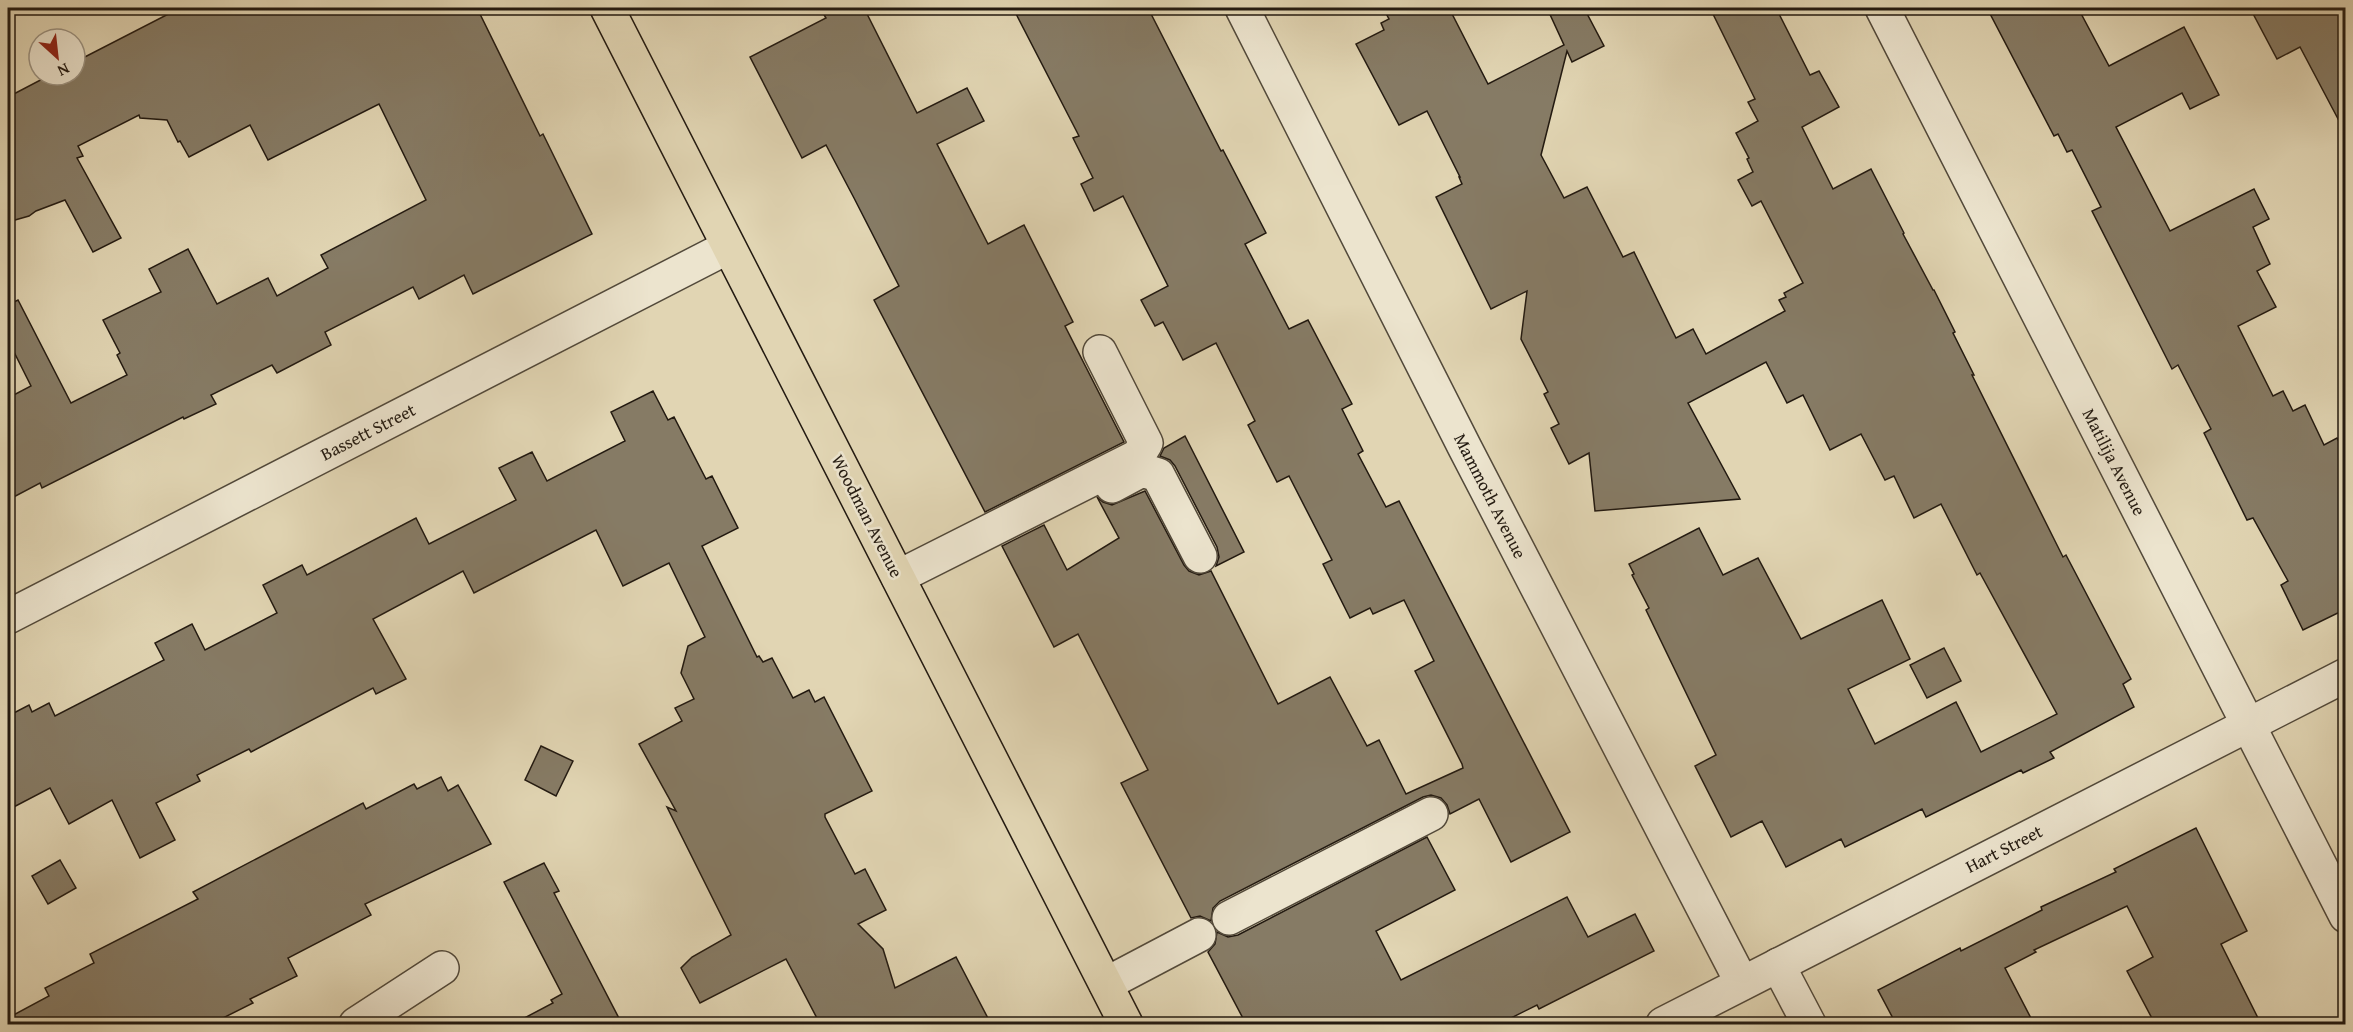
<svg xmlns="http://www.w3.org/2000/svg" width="2353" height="1032" viewBox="0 0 2353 1032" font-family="'Gentium Book Plus',serif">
<rect width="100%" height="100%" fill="#e1d5b3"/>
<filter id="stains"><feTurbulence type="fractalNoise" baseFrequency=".00333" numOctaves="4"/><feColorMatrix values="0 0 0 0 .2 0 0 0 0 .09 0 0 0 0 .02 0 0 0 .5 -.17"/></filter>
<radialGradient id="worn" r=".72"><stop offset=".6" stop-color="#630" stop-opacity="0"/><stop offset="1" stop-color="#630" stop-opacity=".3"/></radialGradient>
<g fill="#867b65" stroke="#231a11" stroke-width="1.5">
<polygon points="180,8 477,8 540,136 543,134 592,234 473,294 464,275 419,299 413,287 325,332 331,345 277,373 272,365 211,395 216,404 184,419 183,417 42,488 40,483 8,500 8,398 31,386 8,340 8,305 18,300 71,403 127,375 117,355 120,353 103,320 161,292 149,269 188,249 217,304 268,278 277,296 328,268 321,255 426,200 379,104 268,160 250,125 189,157 180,141 178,142 167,120 140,118 139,115 78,146 83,156 77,158 121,238 93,252 65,200 36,211 29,216 8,222 8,97 50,75 75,75 75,62"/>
<polygon points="820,8 864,8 917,113 967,88 984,121 937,144 988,244 1024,225 1073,322 1065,326 1124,442 985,512 874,300 899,286 854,198 826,145 802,158 750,57 826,18"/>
<polygon points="1013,8 1148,8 1221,151 1223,150 1266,233 1245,244 1289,329 1308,320 1352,404 1342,409 1363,451 1358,454 1386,507 1399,501 1570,832 1511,862 1479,799 1450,814 1447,805 1441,798 1431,795 1423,797 1220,901 1213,908 1211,921 1200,916 1191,918 1121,783 1148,770 1078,634 1054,647 1002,546 1044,525 1067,570 1119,538 1097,497 1103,502 1112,505 1145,491 1184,565 1189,571 1199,575 1211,571 1278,704 1330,677 1367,746 1379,740 1406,794 1463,768 1462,764 1415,671 1434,661 1404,600 1373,614 1370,608 1350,618 1323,564 1332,560 1289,476 1277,482 1248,425 1255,421 1216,343 1183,360 1163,322 1155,326 1141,300 1168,286 1123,196 1094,211 1081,184 1093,178 1073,138 1079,136"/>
<polygon points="1383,8 1449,8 1488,84 1564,45 1547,8 1584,8 1604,46 1572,62 1567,51 1541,155 1564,198 1587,187 1623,257 1634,252 1676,338 1693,329 1706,354 1785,311 1779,300 1786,297 1784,293 1803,283 1761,201 1752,206 1738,180 1753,172 1747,159 1749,158 1736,133 1758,121 1748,102 1755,99 1710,8 1776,8 1810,75 1819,71 1839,107 1802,127 1833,189 1871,169 1904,233 1903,234 1933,290 1934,290 1955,332 1953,333 1974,375 1972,375 2063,557 2066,555 2131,679 2123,684 2134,707 2050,752 2054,758 2023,773 2021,770 1926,817 1922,809 1845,847 1841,839 1786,867 1762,821 1731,837 1695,766 1716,755 1646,610 1649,608 1632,575 1634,574 1629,564 1699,528 1723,575 1758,558 1801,639 1882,600 1910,659 1848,689 1875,744 1956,702 1981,752 2057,714 1980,573 1977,575 1941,504 1914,518 1894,476 1885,480 1861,434 1830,450 1803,395 1787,403 1766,362 1688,403 1740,499 1595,511 1589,453 1569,464 1551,428 1559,424 1544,394 1548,392 1521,339 1527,291 1491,309 1436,197 1462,184 1459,177 1460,177 1427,111 1399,125 1356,44 1384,30 1381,23 1389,19"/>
<polygon points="1987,8 2078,8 2109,66 2184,27 2219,95 2190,109 2182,93 2116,127 2170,231 2254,189 2269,219 2253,227 2270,264 2257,271 2276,307 2238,326 2273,396 2283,391 2293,411 2305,405 2324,445 2337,438 2346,455 2346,609 2303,630 2281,585 2288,581 2253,518 2247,520 2204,433 2211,429 2178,365 2172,369 2092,211 2101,207 2072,150 2067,152 2058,134 2054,136"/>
<polygon points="2250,8 2346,8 2346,134 2300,47 2277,59"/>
<polygon points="653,391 668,420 674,417 706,479 712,476 738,528 702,546 757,657 759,656 763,662 772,658 793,698 809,690 815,702 824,697 872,791 825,814 825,817 855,874 865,869 886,910 858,924 883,949 895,988 956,957 991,1024 820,1024 786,959 700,1003 681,968 692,957 731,935 667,807 676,811 639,744 682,721 675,708 694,699 681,673 688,646 705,637 669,563 623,586 596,530 474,593 463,571 373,619 406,679 376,694 373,688 251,752 249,749 197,775 200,781 156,803 175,840 140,858 112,800 69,824 50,788 8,810 8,716 29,705 32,712 49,703 55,716 164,660 155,643 192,624 205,650 277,613 263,585 302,565 307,575 416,518 429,544 516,500 499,468 532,452 547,481 625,441 611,412"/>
<polygon points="1185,436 1244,552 1216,566 1219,557 1217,547 1175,466 1170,460 1160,456 1164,448"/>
<polygon points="1944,648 1961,681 1927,698 1910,665"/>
<polygon points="541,746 573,761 556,796 525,780"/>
<polygon points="441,777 448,791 458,785 491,844 365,904 371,915 288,958 297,976 250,999 253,1003 211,1024 8,1024 8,1018 49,996 45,988 94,963 90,954 198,899 193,892 363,803 366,809 414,784 417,789"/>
<polygon points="2196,828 2247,931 2221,944 2261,1024 2155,1024 2127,971 2153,957 2127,906 2034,950 2036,952 2005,968 2034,1024 1896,1024 1878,990 1960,948 1961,951 2042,910 2041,907 2116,872 2114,869"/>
<polygon points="1427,837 1455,890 1376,931 1401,980 1567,897 1588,937 1635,914 1654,951 1539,1009 1537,1005 1499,1024 1246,1024 1208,952 1215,944 1217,932 1228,937 1238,935"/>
<polygon points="60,860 76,888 48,904 32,876"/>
<polygon points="544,863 559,891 554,893 622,1024 513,1024 553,1003 551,1000 562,994 504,882"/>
</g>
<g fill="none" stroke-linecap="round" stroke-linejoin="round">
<defs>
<g id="minor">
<polyline points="1242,8 1465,448 1742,983"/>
<polyline points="1882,8 2346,916"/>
<polyline points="1112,486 1142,470 1158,475 1200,556"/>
<polyline points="898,577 1138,456 1146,443 1100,352"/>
<polyline points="8,617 728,247"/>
<polyline points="1229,918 1431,814"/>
<polyline points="1778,965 1809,1024"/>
<polyline points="1106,984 1199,935"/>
<polyline points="356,1024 442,968"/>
<polyline points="1663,1024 2346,675"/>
</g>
<polyline id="major" points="607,8 1126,1024"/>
</defs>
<use href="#minor" stroke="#52493a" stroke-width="36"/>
<use href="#major" stroke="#231a11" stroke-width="36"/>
<use href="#minor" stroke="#ece4ce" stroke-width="33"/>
<use href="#major" stroke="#e1d5b3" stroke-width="33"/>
</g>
<g text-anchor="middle" stroke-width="5" stroke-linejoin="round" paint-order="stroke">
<g font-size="18" fill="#231a11" stroke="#ece4ce">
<text transform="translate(368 432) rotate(-27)" y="6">Bassett Street</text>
<text transform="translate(2114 462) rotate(63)" y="6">Matilija Avenue</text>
<text transform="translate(1490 496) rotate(63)" y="6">Mammoth Avenue</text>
<text transform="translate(867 516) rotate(63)" y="6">Woodman Avenue</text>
<text transform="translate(2004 849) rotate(-27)" y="6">Hart Street</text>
</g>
</g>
<rect width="2353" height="1032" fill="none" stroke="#e1d5b3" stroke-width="30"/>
<rect x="9" y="9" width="2335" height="1014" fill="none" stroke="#231a11" stroke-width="3"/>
<rect x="15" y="15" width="2323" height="1002" fill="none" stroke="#231a11" stroke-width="1.5"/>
<g transform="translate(57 57) rotate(153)"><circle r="28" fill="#ece4ce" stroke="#9c9382" stroke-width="1.5"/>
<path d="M0-4.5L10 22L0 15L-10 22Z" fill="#8f2418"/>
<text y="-9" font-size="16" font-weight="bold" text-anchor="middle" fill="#231a11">N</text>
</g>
<rect width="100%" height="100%" filter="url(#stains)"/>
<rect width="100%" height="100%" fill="url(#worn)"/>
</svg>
